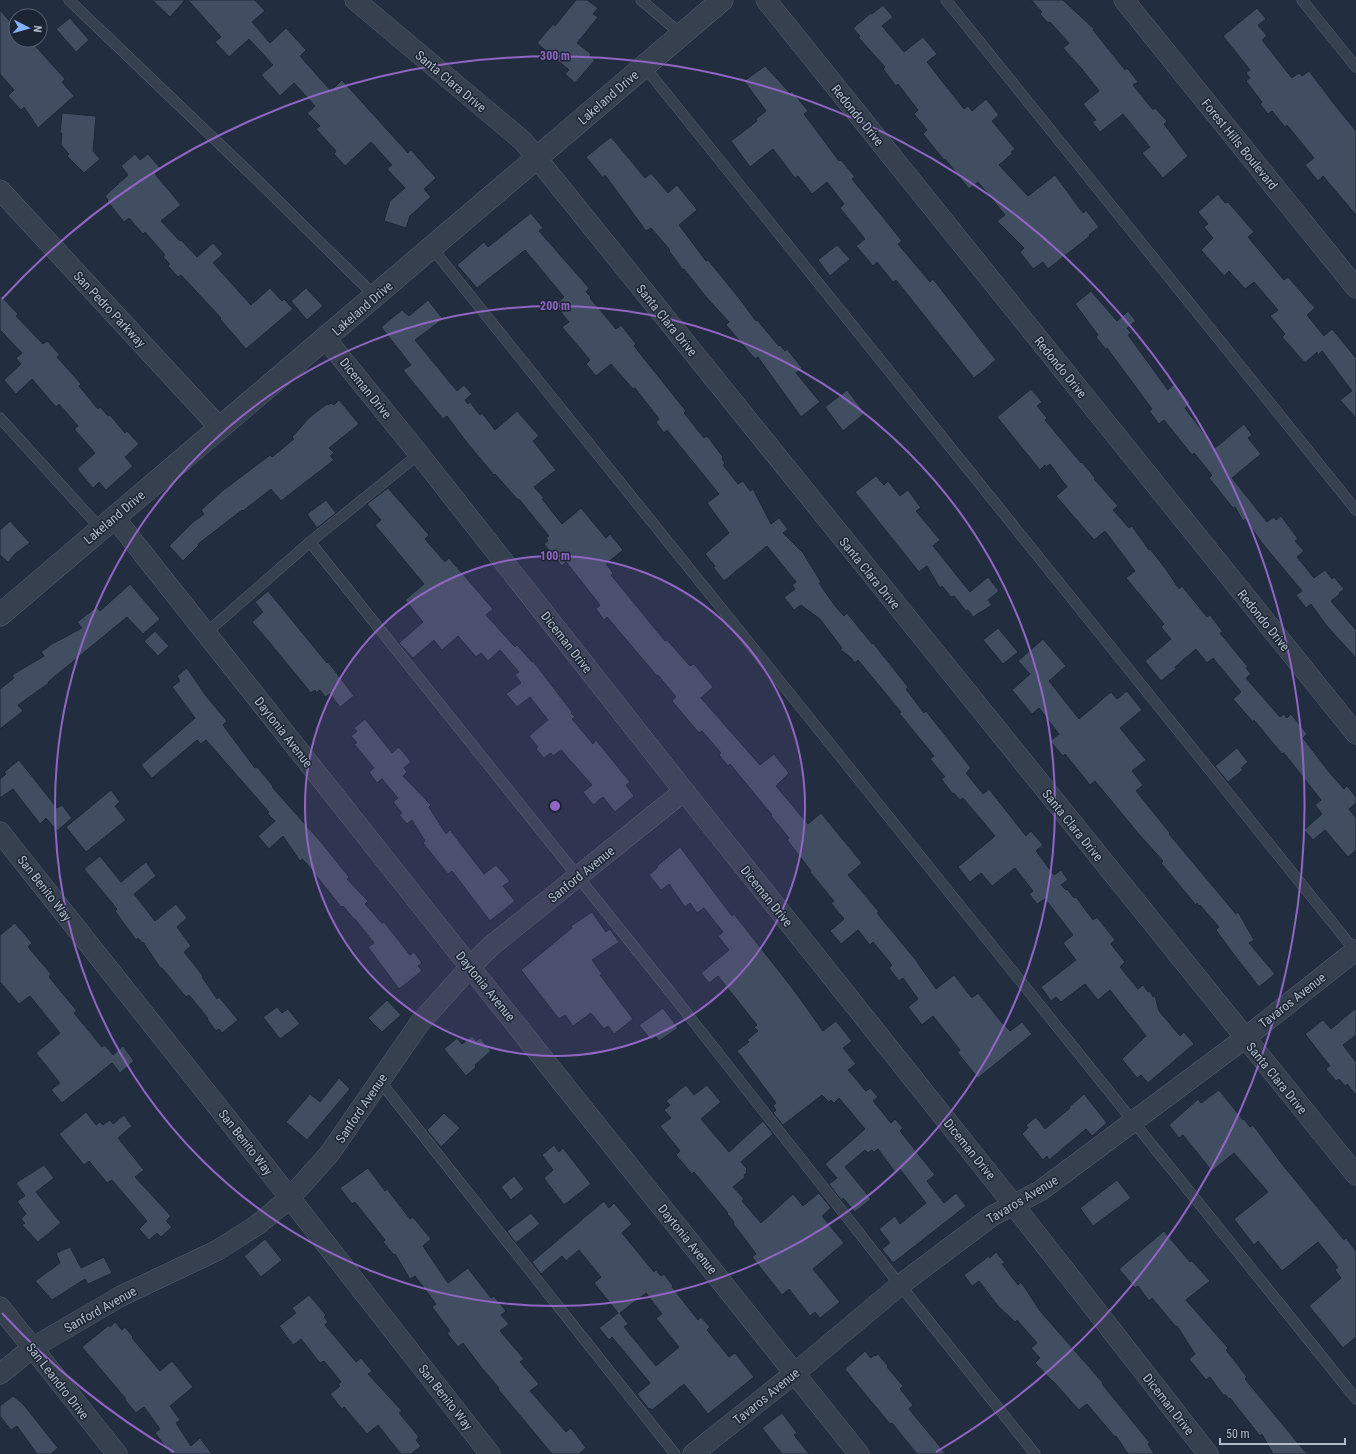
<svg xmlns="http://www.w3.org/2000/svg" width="1356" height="1454" viewBox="0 0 1356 1454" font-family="'Roboto Condensed',sans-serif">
<rect width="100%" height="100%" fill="#222e40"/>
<g fill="#414e62" stroke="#1d2736" fill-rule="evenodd">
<polygon points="152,0 185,0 170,17"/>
<polygon points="188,0 255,0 265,11 252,22 270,43 286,28 306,50 300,56 331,91 342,80 408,153 411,150 436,178 424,189 431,197 410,216 406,228 384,221 390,201 405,188 387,169 392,165 371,142 345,166 334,154 336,151 316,129 320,126 307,113 315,106 294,83 280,96 261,75 273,65 249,39 229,57 215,42 221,37"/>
<polygon points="576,0 587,0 598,8 593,14 598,17 577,43 591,54 590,56 595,60 575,83 565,74 569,70 537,43 553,24 555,26"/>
<polygon points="1031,0 1063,0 1094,29 1093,30 1125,70 1127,68 1138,82 1133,85 1153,110 1155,108 1167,121 1164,124 1188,156 1163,178 1142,153 1150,147 1123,114 1100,132 1092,122 1096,120 1083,104 1099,91 1082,69 1063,48 1069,43 1050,22 1048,23 1040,14 1042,12"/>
<polygon points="883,5 893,17 882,26 904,52 923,37 937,54 927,62 964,109 968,106 972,111 986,99 999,115 992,121 1015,149 1011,152 1013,153 999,165 1028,196 1055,175 1083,213 1086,210 1099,227 1089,235 1090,236 1048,269 1043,262 1033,269 1020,252 1024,248 997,221 1005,215 978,182 969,189 945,159 944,160 923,134 927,130 914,114 918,110 898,84 896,86 883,69 885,67 858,37 860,36 853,28 871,13 872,14"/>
<polygon points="1257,8 1266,19 1258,25 1267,36 1262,40 1292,78 1299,73 1302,76 1309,71 1334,104 1356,131 1356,215 1323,176 1318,181 1305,165 1314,158 1287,125 1285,127 1272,111 1268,114 1260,104 1262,102 1246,81 1250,78 1246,73 1250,70 1223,36"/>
<polygon points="0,10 16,28 16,40 30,40 65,79 62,82 74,96 38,128 24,107 21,110 8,96 14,90 0,74"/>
<polygon points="70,18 89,40 76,52 56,29"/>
<polygon points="765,66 790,93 792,91 808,111 804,114 839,161 841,160 855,177 852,179 902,241 898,244 930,282 933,279 996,360 974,378 896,280 893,282 877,262 873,266 856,246 865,239 840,208 844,204 827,182 812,194 798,176 795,178 773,149 750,167 731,141 757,121 756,119 766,111 744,81"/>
<polygon points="62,113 96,116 93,151 100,159 84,173 67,156 69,154 61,145 62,133 60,133"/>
<polygon points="611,137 645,178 651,173 668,193 677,185 695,207 697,210 679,225 706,261 708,260 739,298 756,321 757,320 779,346 780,345 785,351 787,349 802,368 796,373 820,402 801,417 758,357 755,359 726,325 729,322 707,298 684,269 683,270 669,251 670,250 651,228 646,231 605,175 603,178 586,157"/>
<polygon points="135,154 140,160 148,154 161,169 155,174 181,205 161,221 180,241 181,240 197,257 213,243 223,254 213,263 251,305 270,288 282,301 284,299 293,309 246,349 220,319 221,318 181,275 178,277 168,266 170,264 163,257 165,255 145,232 143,234 129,218 124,222 107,201 108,200 105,196 128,175 121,166"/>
<polygon points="1218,194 1225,203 1228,202 1254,232 1248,237 1284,280 1288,277 1315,308 1307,315 1324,336 1332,329 1356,358 1356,418 1340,400 1352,391 1322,351 1318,355 1317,352 1305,363 1282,337 1285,334 1270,316 1278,310 1254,282 1245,289 1229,271 1224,276 1201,250 1213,238 1204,227 1208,224 1198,212"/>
<polygon points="531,213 543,228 539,231 589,288 586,292 591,297 590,298 616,329 621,325 636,344 634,346 686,411 684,413 704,438 707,436 723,457 722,459 725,463 723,465 738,484 743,481 750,491 753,489 771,524 779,518 788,529 783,533 803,553 821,582 819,583 835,606 844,616 847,613 872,644 873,643 908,687 906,689 924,713 926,711 971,768 966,773 983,794 989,789 1026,836 1031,831 1043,845 1036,851 1054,875 1061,870 1068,880 1061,885 1066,890 1067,889 1074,898 1076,897 1093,920 1097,917 1115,940 1111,944 1125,962 1120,967 1138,989 1143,985 1148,992 1150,991 1153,997 1155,996 1159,1011 1180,1036 1184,1032 1194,1044 1148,1083 1141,1075 1137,1078 1122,1059 1146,1036 1110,990 1098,1000 1085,984 1061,1002 1056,997 1051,1001 1041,987 1076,960 1063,943 1073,935 1045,899 1037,904 1029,894 1033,891 1015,868 992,886 981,873 970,882 958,867 995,836 963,798 960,800 954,793 953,794 941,779 945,777 930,759 934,756 899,713 901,712 858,660 855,663 851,658 840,649 842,648 820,619 801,605 794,610 784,597 795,589 792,585 796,582 767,546 724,581 713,567 715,566 705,554 729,533 707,503 719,494 667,430 664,433 656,422 659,419 635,388 633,389 611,364 596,376 586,364 590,360 562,327 569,322 555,305 564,297 525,250 477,288 457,265 484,242 488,247"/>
<polygon points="837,245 850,259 830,276 818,260"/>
<polygon points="306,288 323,306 307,320 291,301"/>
<polygon points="1091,291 1117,321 1128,311 1136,321 1127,328 1131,333 1128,335 1168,390 1175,383 1190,403 1185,408 1215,448 1244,424 1252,435 1248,438 1261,454 1232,478 1267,522 1274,517 1276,520 1281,516 1298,539 1295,541 1304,551 1297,557 1314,578 1325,570 1332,579 1334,577 1344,589 1339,593 1340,594 1331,601 1356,630 1356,658 1326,625 1311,604 1306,608 1296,595 1302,591 1262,543 1245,519 1243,521 1235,507 1233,508 1209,478 1212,475 1194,453 1192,455 1164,420 1159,424 1149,411 1152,409 1107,348 1106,350 1096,337 1098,335 1075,304"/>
<polygon points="0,295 18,314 16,316 43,344 47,341 60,355 57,357 81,384 79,386 98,409 100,407 108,416 110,415 125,433 127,431 139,444 125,457 133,466 106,490 99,482 93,488 77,469 95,453 74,429 78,426 59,404 56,407 32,379 16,394 4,380 21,364 16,358 22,353 0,330"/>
<polygon points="428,300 443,319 415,340 457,391 464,385 472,394 465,400 468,404 470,402 480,415 482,413 495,430 517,411 539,436 533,441 556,470 534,487 544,498 542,499 562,524 581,508 606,538 610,534 623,550 606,564 613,573 611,575 665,641 667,640 690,666 694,664 713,687 701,698 760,765 774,754 789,773 776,786 808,824 821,813 862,863 848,875 879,912 877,913 915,959 936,989 954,975 972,998 978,993 1003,1024 1003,1023 1010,1031 1022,1022 1032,1034 978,1078 957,1052 960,1050 933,1016 922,1025 908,1007 918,999 903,978 899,981 889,968 892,965 873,942 870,945 858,930 841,944 830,931 844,919 831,903 834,901 810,872 811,871 787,840 789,838 771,816 772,815 730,764 728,766 719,755 721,753 702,731 699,733 672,701 676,697 658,675 657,676 607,617 604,620 596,609 600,605 566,562 562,566 544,544 548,541 546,538 549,536 519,499 518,500 495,474 494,475 465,440 447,416 443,419 403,370 411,365 381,327 402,310 409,316"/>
<polygon points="1031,389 1042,402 1037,406 1047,418 1045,420 1081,463 1082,462 1095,478 1094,479 1118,506 1113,510 1129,528 1132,526 1149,550 1150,549 1165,568 1179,589 1182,586 1207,617 1210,615 1223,632 1220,633 1248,667 1246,668 1251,674 1246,678 1280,717 1284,714 1287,718 1291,714 1307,734 1303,738 1329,772 1344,789 1347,786 1356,797 1356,803 1349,809 1356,818 1356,850 1348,857 1325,830 1313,840 1304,830 1322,814 1315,805 1321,800 1284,753 1282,754 1254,720 1253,722 1233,699 1241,692 1213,658 1207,663 1196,649 1175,667 1176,669 1161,681 1145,661 1171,639 1161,627 1164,624 1126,578 1135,571 1105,531 1094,540 1056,496 1067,487 1050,464 1046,467 1045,465 1040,470 997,417"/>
<polygon points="847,390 865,413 843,431 825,407"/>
<polygon points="339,400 359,424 329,448 334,453 330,456 334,460 281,501 271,489 243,511 242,510 198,544 199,545 183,561 169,546 193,522 204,514 201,510 221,492 270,455 272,457 294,439 292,437 310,417 327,404 328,405 331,403 334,405"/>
<polygon points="876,476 884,485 888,481 900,496 908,490 921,508 916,511 940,540 933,546 970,592 988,577 999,591 988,600 992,605 973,617 968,610 966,611 954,596 951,597 942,586 940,588 927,566 919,572 855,492"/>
<polygon points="388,488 429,535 425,539 445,562 449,558 493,609 486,615 515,647 517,645 532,662 533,661 572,712 571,713 575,717 572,719 593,744 596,740 630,782 626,785 634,796 615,812 603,797 593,805 583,792 592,785 561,750 553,756 551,753 544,758 536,749 538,747 529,736 548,720 530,697 517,707 506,694 521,683 515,675 519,672 500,650 488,661 481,653 476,657 458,636 442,650 434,640 413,658 399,643 423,622 405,600 424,584 375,525 381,520 367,504"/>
<polygon points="326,500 336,513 317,528 307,514"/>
<polygon points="10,521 30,543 16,553 8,562 0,555 0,530"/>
<polygon points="130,584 160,619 143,634 127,617 48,682 49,683 18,705 23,711 0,729 0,689 14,678 12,675 44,656 41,652 52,644 82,628 77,622 97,607 100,611"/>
<polygon points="268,591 327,663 328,662 354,696 340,707 330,694 325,697 320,690 316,693 315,690 311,693 270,643 252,622 263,612 255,602"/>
<polygon points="998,628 1018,652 1003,664 983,640"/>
<polygon points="155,631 169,646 158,656 144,641"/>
<polygon points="1043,639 1066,666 1049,681 1079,719 1111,692 1117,699 1127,691 1142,710 1120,728 1146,760 1132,771 1143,785 1136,791 1170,833 1169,834 1236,914 1238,912 1254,940 1249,943 1275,974 1259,987 1229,948 1216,930 1219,927 1200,905 1199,906 1197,903 1196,905 1161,863 1163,861 1137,832 1095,781 1090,785 1065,754 1063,756 1050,741 1059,734 1039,708 1032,714 1012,690 1030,674 1018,661"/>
<polygon points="187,668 206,696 227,721 223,725 255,768 257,767 273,786 272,787 320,841 349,877 347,879 368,901 365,904 382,923 384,922 410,955 414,952 422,963 418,966 422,971 399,989 368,947 374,943 355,919 354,919 343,906 341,907 307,864 302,859 300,861 283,836 269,849 258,836 275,821 267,813 269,812 206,740 201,744 197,740 152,778 141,765 195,718 172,687 180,681 177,676"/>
<polygon points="365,719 392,753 399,747 411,762 404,768 407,772 403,776 431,805 429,807 446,834 450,830 484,874 496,865 510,881 503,886 515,901 490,921 452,871 448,874 423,843 425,841 412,820 407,824 399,815 402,813 393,802 398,798 382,779 377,783 369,772 374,768 354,744 357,743 351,736 357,731 354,728"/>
<polygon points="1237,748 1248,762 1241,768 1243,770 1228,782 1215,766"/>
<polygon points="19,760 57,808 62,805 72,818 57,831 46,818 40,824 13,789 0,798 0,779 6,774 4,772"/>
<polygon points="111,790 120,802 115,806 126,820 86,852 66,827"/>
<polygon points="680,847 732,916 734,914 793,989 823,1031 836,1021 852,1041 843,1048 856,1064 848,1070 866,1091 870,1088 878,1097 873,1101 891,1123 895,1119 903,1128 900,1131 935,1175 927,1181 944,1203 956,1193 966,1206 893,1263 882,1249 890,1243 879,1229 895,1216 900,1224 926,1203 900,1169 895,1172 878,1149 874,1152 872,1150 868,1153 865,1150 845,1167 871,1199 855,1212 843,1198 841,1200 829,1184 837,1178 825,1164 865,1129 839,1098 834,1103 831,1100 829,1102 822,1095 783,1125 773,1113 776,1110 773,1106 776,1103 737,1051 749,1042 747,1040 758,1031 754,1027 757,1025 718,976 709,983 701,973 729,950 718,936 723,932 704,908 697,913 690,903 685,907 669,884 661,890 649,875 658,867 657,866"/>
<polygon points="100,856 121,882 146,862 156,876 134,894 155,921 176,904 187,918 177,927 191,946 184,952 203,976 202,977 217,999 219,997 238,1020 222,1033 219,1029 216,1031 207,1019 208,1018 189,995 186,997 162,968 161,969 143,942 142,943 138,938 136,940 115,911 117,909 84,869"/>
<polygon points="592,912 606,932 610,929 619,942 592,960 602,974 600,975 633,1019 614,1034 608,1026 604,1029 591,1013 573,1026 565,1015 559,1019 521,970 572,928 571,926"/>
<polygon points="15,923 32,943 28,947 51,974 49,977 77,1011 74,1013 102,1047 105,1045 113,1055 123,1046 134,1061 120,1073 112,1063 62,1103 51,1090 60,1083 36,1053 60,1033 30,996 19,1004 0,982 0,935"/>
<polygon points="387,1000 401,1015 382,1032 368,1018"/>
<polygon points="277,1007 282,1013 288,1009 300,1024 280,1039 263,1017"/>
<polygon points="663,1008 678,1028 659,1041 656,1037 651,1040 639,1025"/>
<polygon points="1356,1008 1356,1035 1343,1045 1356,1062 1356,1095 1347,1084 1345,1086 1339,1079 1336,1081 1326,1069 1330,1066 1305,1034 1323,1020 1331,1029"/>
<polygon points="472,1036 476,1041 480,1038 491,1051 475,1065 476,1067 466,1076 444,1049 457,1038 462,1044"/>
<polygon points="339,1078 350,1089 307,1140 286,1122 310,1094 320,1102"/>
<polygon points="686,1085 694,1095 707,1085 721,1102 701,1119 729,1152 763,1121 773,1134 741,1162 747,1169 746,1171 747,1172 744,1175 745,1177 733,1187 744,1199 742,1201 761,1223 793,1194 803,1206 819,1193 831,1208 822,1216 844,1243 813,1269 840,1302 820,1318 815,1312 810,1316 789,1289 782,1295 752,1257 756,1254 742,1235 733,1224 734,1222 727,1214 728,1213 694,1172 692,1174 676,1155 680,1151 660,1126 671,1118 664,1110 670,1105 666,1101"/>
<polygon points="1219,1090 1243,1120 1244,1119 1250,1127 1253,1125 1282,1164 1344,1240 1346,1238 1356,1251 1356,1337 1343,1348 1309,1306 1341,1278 1335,1270 1338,1267 1318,1242 1282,1271 1258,1241 1254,1245 1234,1219 1268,1192 1234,1153 1212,1171 1183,1135 1179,1138 1169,1125 1198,1099 1201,1103"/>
<polygon points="1084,1094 1107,1123 1092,1136 1086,1129 1049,1160 1047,1156 1043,1160 1022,1134 1028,1128 1026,1125 1036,1117 1045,1129 1070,1108 1069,1107"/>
<polygon points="86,1112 96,1125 100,1122 103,1125 110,1120 113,1124 124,1115 132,1126 118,1138 144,1170 135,1177 171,1216 166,1221 172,1227 161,1237 157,1233 149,1240 139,1229 147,1221 112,1180 107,1183 89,1161 84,1165 59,1134"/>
<polygon points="444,1113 460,1128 441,1147 427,1130"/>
<polygon points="554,1145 559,1152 563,1148 591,1184 564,1205 544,1178 553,1170 542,1155"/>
<polygon points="44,1165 54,1178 36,1192 61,1223 38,1242 22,1225 25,1223 21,1219 26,1214 17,1201 25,1196 16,1183"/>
<polygon points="368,1168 385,1191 387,1189 410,1219 413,1217 431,1239 423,1246 448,1283 468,1268 491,1298 494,1296 506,1311 501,1315 509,1324 500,1331 524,1359 520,1362 539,1384 530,1391 566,1432 571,1428 586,1448 579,1454 552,1454 498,1389 499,1388 481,1367 463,1343 458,1347 447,1333 450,1331 432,1307 436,1304 415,1276 410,1279 395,1254 394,1255 383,1242 385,1240 355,1202 352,1204 340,1188"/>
<polygon points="514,1176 524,1189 511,1200 501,1187"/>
<polygon points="1117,1180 1131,1198 1093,1226 1080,1208"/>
<path d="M 604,1201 L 609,1208 L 614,1203 L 632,1224 L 622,1233 L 654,1272 L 656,1270 L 661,1276 L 664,1274 L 673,1286 L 672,1287 L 698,1320 L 701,1317 L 710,1327 L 707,1330 L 729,1357 L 735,1353 L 754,1377 L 708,1414 L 684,1384 L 652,1410 L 650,1408 L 649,1409 L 637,1394 L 650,1383 L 612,1337 L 609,1340 L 599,1328 L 618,1313 L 594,1283 L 601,1277 L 579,1250 L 566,1261 L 562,1256 L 541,1274 L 532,1262 ZM 646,1293 L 662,1314 L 656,1318 L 679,1347 L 656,1366 L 624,1327 L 628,1324 L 620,1313 Z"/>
<polygon points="531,1213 540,1224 516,1243 507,1231"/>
<polygon points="1164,1231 1190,1262 1192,1261 1210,1281 1186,1300 1228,1348 1226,1350 1247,1377 1245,1379 1307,1454 1273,1454 1262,1434 1260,1436 1230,1398 1229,1399 1225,1394 1224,1396 1210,1377 1206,1380 1189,1359 1195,1354 1177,1326 1176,1327 1152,1298 1149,1301 1138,1286 1135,1288 1119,1269"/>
<polygon points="265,1239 282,1260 261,1277 244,1256"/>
<polygon points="70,1247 81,1268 104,1257 112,1273 88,1284 85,1279 52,1300 35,1281 60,1263 56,1253"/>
<polygon points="996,1252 1005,1263 1002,1264 1018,1285 1021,1282 1040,1311 1103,1383 1102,1384 1150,1443 1148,1444 1154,1454 1128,1454 1116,1436 1115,1437 1087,1404 1079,1410 1053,1381 1052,1381 1035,1363 1040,1358 1031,1348 1037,1343 1017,1320 1015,1322 998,1306 979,1281 972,1286 964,1275 989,1256 990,1258"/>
<polygon points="309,1295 326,1315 324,1317 328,1322 325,1325 356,1362 361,1358 372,1371 368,1374 402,1411 399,1413 419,1437 416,1440 421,1446 411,1454 401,1454 378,1425 367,1434 344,1407 342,1409 330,1394 340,1386 338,1384 341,1382 324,1361 320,1363 301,1339 293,1345 279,1326 296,1313 292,1308"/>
<polygon points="115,1322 122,1330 125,1327 133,1337 132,1338 160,1371 172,1361 193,1387 170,1406 180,1420 176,1423 191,1446 200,1438 212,1454 171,1454 155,1433 160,1429 144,1407 136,1413 125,1400 126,1399 82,1347 109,1325 110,1327"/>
<polygon points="865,1351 871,1358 874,1355 876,1356 878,1354 888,1366 887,1367 903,1386 900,1389 913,1405 909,1409 946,1454 917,1454 892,1423 890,1424 851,1377 845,1369"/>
<polygon points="13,1396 23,1404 58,1448 51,1454 37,1454 17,1426 11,1430 0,1416 0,1406"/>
<polygon points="782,1413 797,1433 794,1435 809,1454 782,1454 762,1428"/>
</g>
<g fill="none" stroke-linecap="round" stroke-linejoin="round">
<defs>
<g id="service">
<polyline points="69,0 254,177 375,296"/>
<polyline points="641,0 681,34"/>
<polyline points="946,0 1356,510"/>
<polyline points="1302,0 1356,67"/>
<polyline points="644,66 1356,952"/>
<polyline points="432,248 1356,1399"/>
<polyline points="0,418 101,529"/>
<polyline points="310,542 667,988 900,1285 1035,1454"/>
<polyline points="206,633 310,542 419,454"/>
<polyline points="379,1080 675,1454"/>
</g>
<g id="minor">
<polyline points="355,0 523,141 1356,1175"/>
<polyline points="766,0 1356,734"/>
<polyline points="1124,0 1356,288"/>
<polyline points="0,190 219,427"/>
<polyline points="326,339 419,454 684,791 1013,1204 1208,1454"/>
<polyline points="114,517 470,967 859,1454"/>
<polyline points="0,832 290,1198 490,1454"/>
<polyline points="0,1307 117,1454"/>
<polyline points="0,1374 32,1348 121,1296 218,1250 257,1225 290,1198 330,1153 419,1024 470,967 491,946 684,791"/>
<polyline points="693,1454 795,1373 900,1285 992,1216 1040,1191 1245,1038 1356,950"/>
</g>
<polyline id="tertiary" points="0,615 722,0"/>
</defs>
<use href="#service" stroke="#545e6d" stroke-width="11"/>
<use href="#minor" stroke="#545e6d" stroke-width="21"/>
<use href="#tertiary" stroke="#545e6d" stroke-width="23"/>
<use href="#service" stroke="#36404f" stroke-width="10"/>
<use href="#minor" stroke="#36404f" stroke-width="20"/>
<use href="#tertiary" stroke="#36404f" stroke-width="22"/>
</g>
<circle cx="555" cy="806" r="250" fill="#9165c3" fill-opacity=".12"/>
<g fill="none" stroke="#9165c3" stroke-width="2">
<circle cx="555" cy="806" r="250"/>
<circle cx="555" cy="806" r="500"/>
<path d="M174 1452A750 750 0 0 1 2 1313M2 299A750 750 0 1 1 936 1452"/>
</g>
<g text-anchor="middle" stroke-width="3" stroke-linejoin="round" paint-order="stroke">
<g font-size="13" fill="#b2bbca" stroke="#1b2534">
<text transform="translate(451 81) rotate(40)" y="5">Santa Clara Drive</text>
<text transform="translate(608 97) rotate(-41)" y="5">Lakeland Drive</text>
<text transform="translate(858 115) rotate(51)" y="5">Redondo Drive</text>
<text transform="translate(1240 144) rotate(51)" y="5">Forest Hills Boulevard</text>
<text transform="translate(362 308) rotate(-41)" y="5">Lakeland Drive</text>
<text transform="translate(110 309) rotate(47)" y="5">San Pedro Parkway</text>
<text transform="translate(667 320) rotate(51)" y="5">Santa Clara Drive</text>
<text transform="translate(1061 367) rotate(51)" y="5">Redondo Drive</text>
<text transform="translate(366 388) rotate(51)" y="5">Diceman Drive</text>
<text transform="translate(114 517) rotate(-40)" y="5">Lakeland Drive</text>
<text transform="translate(870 573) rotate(51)" y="5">Santa Clara Drive</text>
<text transform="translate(1264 620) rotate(51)" y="5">Redondo Drive</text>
<text transform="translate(567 642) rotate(52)" y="5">Diceman Drive</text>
<text transform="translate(284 732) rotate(52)" y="5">Daytonia Avenue</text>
<text transform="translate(1073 825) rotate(51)" y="5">Santa Clara Drive</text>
<text transform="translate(581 874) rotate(-39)" y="5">Sanford Avenue</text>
<text transform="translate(45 888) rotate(52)" y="5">San Benito Way</text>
<text transform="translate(767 896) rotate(51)" y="5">Diceman Drive</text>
<text transform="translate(486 986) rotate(51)" y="5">Daytonia Avenue</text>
<text transform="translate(1292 1000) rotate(-38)" y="5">Tavaros Avenue</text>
<text transform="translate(1277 1078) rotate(51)" y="5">Santa Clara Drive</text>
<text transform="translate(361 1108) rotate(-56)" y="5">Sanford Avenue</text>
<text transform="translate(246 1142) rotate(52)" y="5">San Benito Way</text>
<text transform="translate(970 1149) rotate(51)" y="5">Diceman Drive</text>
<text transform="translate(1022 1199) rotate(-31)" y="5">Tavaros Avenue</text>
<text transform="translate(688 1239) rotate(51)" y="5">Daytonia Avenue</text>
<text transform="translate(100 1309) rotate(-29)" y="5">Sanford Avenue</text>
<text transform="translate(58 1381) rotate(52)" y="5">San Leandro Drive</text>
<text transform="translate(766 1396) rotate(-39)" y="5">Tavaros Avenue</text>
<text transform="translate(446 1397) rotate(52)" y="5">San Benito Way</text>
<text transform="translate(1169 1404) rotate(52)" y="5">Diceman Drive</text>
</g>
</g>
<circle cx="555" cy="806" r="6" fill="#9165c3" stroke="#1b2534" stroke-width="2"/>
<g font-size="12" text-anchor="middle" font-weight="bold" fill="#9165c3" stroke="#1b2534" stroke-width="3" stroke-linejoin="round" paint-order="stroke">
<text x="555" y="60">300 m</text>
<text x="555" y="310">200 m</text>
<text x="555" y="560">100 m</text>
</g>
<g transform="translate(28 28) rotate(96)"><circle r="19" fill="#1b2534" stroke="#576170"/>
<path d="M0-3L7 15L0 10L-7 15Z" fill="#83b0ff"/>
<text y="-6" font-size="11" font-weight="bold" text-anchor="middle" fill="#b2bbca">N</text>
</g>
<path d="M1220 1438v6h125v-6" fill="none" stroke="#b2bbca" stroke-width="2"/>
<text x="1226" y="1438" font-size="12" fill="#b2bbca" stroke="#1b2534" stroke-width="3" paint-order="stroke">50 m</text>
</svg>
